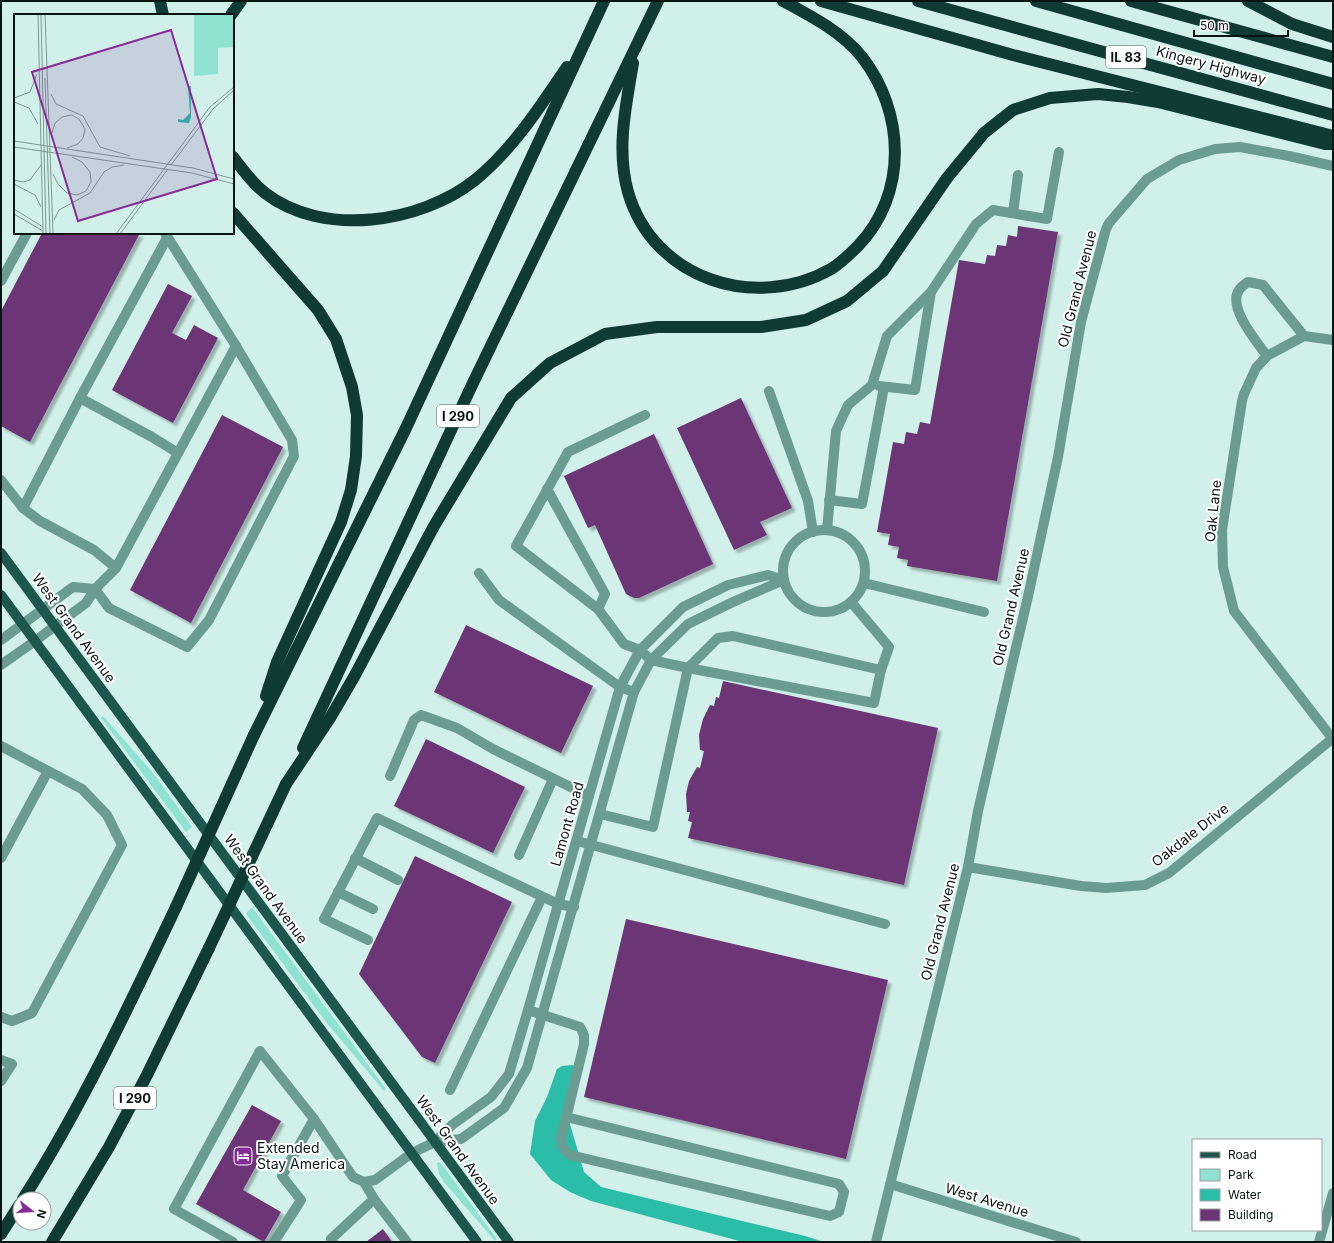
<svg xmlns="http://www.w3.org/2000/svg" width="1334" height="1243" viewBox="0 0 1334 1243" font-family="Inter,sans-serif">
<defs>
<filter id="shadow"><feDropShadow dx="3.5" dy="3.5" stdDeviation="1" flood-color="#0004"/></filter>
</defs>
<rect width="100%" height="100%" fill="#d0f0e9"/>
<g fill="#8fe2d2">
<polygon points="103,716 154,774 192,827 186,832 101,718"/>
<polygon points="252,907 386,1089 384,1091 326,1022 246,914"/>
<polygon points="440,1162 497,1239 495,1241 444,1182 439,1174 437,1163"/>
</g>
<polygon fill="#2bbda8" points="573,1065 578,1069 567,1114 584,1172 601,1187 805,1236 824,1242 743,1242 591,1201 570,1192 551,1180 530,1154 535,1121 547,1097 557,1069 562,1066"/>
<g fill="#6c3476" filter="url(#shadow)">
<polygon points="1018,226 1058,232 997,581 907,566 908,560 897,558 899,547 888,545 890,534 877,532 893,442 904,444 906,432 917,434 920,422 930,424 959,260 985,264 987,255 995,256 997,245 1006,246 1008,235 1017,237"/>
<polygon points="42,233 140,233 30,442 1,426 1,311"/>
<polygon points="168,284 192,296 172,333 186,340 194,325 218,338 173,423 112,390"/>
<polygon points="741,398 792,508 760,522 767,535 734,550 677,428"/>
<polygon points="222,415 283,447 191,623 130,590"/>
<polygon points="654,434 713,564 639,598 634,598 626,594 595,525 588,528 564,476"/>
<polygon points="466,625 593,686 561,753 434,692"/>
<polygon points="723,681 938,728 904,885 688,838 692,822 688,821 690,812 687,812 686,794 689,781 697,767 700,768 704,751 700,750 699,735 703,719 710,705 714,706 716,697 719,698"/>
<polygon points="426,739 525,787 493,853 394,806"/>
<polygon points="415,856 512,902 435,1063 422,1057 359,974"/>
<polygon points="626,919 888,980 846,1159 584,1097"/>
<polygon points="252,1105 281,1121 243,1190 281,1212 264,1242 196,1204"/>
<polygon points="383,1229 392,1242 366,1242"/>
</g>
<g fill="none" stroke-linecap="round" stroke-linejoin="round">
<g stroke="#6b9c92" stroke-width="10">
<polyline points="1013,213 1018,175"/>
<polyline points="1,281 27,233"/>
<path d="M 1267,356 C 1257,342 1227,307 1239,290 C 1241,287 1245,284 1248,282 L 1263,285 L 1304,336"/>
<polyline points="879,386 915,390 931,292"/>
<polyline points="769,391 808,501 813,532"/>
<polyline points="80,398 152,437 178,453"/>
<polyline points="1,480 23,508 40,521 94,550 116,568"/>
<polyline points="547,489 605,594 598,609"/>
<polyline points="829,500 862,504 884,387"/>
<polyline points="23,508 80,398 167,238"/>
<polyline points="827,530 836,431 848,405 872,385 887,336 931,292 976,224 993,210 1047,219 1059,152"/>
<circle cx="824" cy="571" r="41"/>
<polyline points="479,573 499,600 620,687 634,692"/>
<polyline points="864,583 984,612"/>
<polyline points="1,640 73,587 95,589 109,608 187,647 209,620 294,456 292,440 236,346 165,233"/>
<polyline points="1,665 35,641 86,603 95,589 116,568 236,346"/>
<polyline points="688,668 718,638 733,636 881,670 889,647 851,602"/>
<polyline points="688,668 874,703 881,670"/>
<polyline points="1332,738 1234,611 1223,567 1222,530 1242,401 1244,394 1256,368 1267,356 1304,336 1333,340"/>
<polyline points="1,746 82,789 107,815 122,845 32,1013 12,1021 1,1017"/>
<polyline points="390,776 414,720 421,715 457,728 493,749 589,796"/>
<polyline points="600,814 653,827 688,668 651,660 640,650 624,644 598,609 516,546 568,452 645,415"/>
<polyline points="577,841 885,924"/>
<polyline points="519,855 553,779"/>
<polyline points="1,858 48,771"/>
<polyline points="355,858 398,880"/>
<polyline points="968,867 1081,886 1106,888 1145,885 1169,873 1333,738"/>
<polyline points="338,892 373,909"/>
<polyline points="368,940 324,919 377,818 558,904 574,907"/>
<polyline points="528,1010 580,1027 584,1035 584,1044 561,1139 563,1148 570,1155 830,1216 839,1212 844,1192 839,1184 566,1117"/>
<polyline points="1,1060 12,1064 1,1081"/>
<polyline points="450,1090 542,897"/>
<polyline points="435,1142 452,1125 491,1097 509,1074 528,1010 620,687 640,650 683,607 728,585 768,575 784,580"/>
<polyline points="364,1182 375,1180 412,1153 435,1142 461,1139 504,1108 527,1068 634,692 651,660 688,624 735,601 784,580"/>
<polyline points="890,1184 1076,1242"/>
<polyline points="374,1199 407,1242"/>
<polyline points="233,1242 174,1209 260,1051 314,1119 353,1177 364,1182 374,1199 331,1239 333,1242"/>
<polyline points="274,1242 301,1200 282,1176 314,1119"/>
<polyline points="876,1242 968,867 978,811 1029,592 1058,457 1081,322 1106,229 1109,223 1147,179 1179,160 1215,149 1240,147 1289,156 1333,166"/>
<polyline points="1319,1242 1333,1193"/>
</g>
<g stroke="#1c564d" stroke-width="10">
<polyline points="1,553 509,1242"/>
<polyline points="1,595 477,1242"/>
</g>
<g stroke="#103b34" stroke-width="12">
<polyline points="160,1 163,15"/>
<polyline points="821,1 1013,55 1333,136"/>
<polyline points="918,1 1333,115"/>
<polyline points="1036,1 1333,84"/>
<polyline points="1131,1 1333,57"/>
<polyline points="1248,1 1292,24 1333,37"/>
<polyline points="231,15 241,1"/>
<path d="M 633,63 C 626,105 616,150 628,192 C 653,279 755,312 831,269 C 841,263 850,254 858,246 C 908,194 905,112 862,57 C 842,32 811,16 783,1"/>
<path d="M 233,157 C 243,170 252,183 265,193 C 323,238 421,223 475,180 C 513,149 540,107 567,67"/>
<polyline points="233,213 318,310 336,339 352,387 357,415 356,456 351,490 341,522 277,662 266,696"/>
<polyline points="254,735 406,428 604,1"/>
<polyline points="303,748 472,385 658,1"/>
<polyline points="286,784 330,718 354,677 434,526 511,398 550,363 605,334 657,327 761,327 806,320 847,301 883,271 947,178 984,133 1013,110 1050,98 1098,94 1128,97 1158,102 1325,144 1333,144"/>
<path d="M 23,1199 C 82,1106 129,1006 176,907"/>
<polyline points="1,1234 20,1204"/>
<polyline points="52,1242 109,1147 147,1075 209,948"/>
</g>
<g stroke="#103b34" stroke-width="12">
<polyline points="176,907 254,735"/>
<polyline points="209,948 286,784"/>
</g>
</g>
<defs>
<symbol id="hotel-square" viewBox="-11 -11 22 22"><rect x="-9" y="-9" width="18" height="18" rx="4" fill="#862b97" stroke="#fff"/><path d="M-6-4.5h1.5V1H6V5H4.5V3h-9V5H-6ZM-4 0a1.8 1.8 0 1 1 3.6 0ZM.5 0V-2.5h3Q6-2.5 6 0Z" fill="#fff"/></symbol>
</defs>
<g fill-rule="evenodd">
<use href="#hotel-square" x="232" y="1145" width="22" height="22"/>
</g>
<g text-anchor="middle" stroke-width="4" stroke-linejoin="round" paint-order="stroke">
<g fill="#fff" stroke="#535b59" stroke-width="1">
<rect x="1106" y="46" width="40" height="22" rx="3"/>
<rect x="437" y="405" width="42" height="22" rx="3"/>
<rect x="114" y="1087" width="42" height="22" rx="3"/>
</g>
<g font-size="13" font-weight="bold" fill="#091512">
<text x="1126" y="62">IL 83</text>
<text x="458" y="421">I 290</text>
<text x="135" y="1103">I 290</text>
</g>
<g font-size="14" fill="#091512" stroke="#fff">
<text transform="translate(1211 65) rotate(15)" y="5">Kingery Highway</text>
<text transform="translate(1077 289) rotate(-76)" y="5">Old Grand Avenue</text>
<text transform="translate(1213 511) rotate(-84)" y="5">Oak Lane</text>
<text transform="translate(1011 607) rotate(-77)" y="5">Old Grand Avenue</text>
<text transform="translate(74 628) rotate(54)" y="5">West Grand Avenue</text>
<text transform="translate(567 824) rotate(-74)" y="5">Lamont Road</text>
<text transform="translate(1190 835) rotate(-38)" y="5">Oakdale Drive</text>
<text transform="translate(266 889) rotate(54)" y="5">West Grand Avenue</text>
<text transform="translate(940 922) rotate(-76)" y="5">Old Grand Avenue</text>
<text transform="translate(458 1150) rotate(54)" y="5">West Grand Avenue</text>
<text transform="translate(987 1200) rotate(17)" y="5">West Avenue</text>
</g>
<g font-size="14" fill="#091512" stroke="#fff" text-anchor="start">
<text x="257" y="1153">Extended<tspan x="257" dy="16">Stay America</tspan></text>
</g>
</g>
<g transform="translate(14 14)">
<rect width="220" height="220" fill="#d0f0e9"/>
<path d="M 180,0 L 220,0 L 220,33 L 204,34 L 204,60 L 180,62 Z" fill="#8fe2d2"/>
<path d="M 174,72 L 177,72 L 177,103 L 175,109 L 164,108 L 164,105 L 169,106 L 176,99 Z" fill="#2bbda8"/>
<path fill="none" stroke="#809893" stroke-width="1" d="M 24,0 L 29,220M 27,0 L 32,220M 31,0 L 39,220M 31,64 L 36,220M 37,80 L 42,90 L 69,102 L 86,133 L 116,142M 0,84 L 16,78 L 23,60M 0,88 L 15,94 L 24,110M 38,119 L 41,109 L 48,103 L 58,101 L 65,105 L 71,115 L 69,124 L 64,130 L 53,134M 0,127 L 179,154 L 220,165M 0,133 L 178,159 L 220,170M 157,151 L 199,95 L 220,76M 39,160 L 44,170 L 53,179 L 63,181 L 72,177 L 77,168 L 76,158 L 68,148 L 58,143M 0,166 L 9,168 L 16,166 L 27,151M 0,170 L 21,181 L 27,193M 0,195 L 29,213M 0,200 L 29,217M 40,206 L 45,196 L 76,179 L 90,158 L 98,153 L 110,151M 102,220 L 196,93 L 220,73M 106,220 L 154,155"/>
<path fill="#862b97" fill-opacity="0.15" stroke="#862b97" stroke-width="2" d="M 157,16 L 203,165 L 64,207 L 18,58 Z"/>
<rect width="220" height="220" fill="none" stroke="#091512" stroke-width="2"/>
</g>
<rect width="1334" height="1243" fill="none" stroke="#091512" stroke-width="4"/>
<rect x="1192" y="1139" width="130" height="92" fill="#ffffff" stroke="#9da1a0"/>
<rect x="1200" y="1152" width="20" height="6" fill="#1c564d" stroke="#9da1a0"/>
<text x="1228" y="1159" font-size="12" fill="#091512">Road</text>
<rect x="1200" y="1169" width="20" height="12" fill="#8fe2d2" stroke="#9da1a0"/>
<text x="1228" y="1179" font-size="12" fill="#091512">Park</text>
<rect x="1200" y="1189" width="20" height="12" fill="#2bbda8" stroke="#9da1a0"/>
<text x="1228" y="1199" font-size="12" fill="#091512">Water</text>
<rect x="1200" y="1209" width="20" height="12" fill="#6c3476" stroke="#9da1a0"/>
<text x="1228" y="1219" font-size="12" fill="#091512">Building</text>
<g transform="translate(32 1211) rotate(107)"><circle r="19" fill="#ffffff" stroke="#9da1a0"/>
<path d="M0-3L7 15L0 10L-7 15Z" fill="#862b97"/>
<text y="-6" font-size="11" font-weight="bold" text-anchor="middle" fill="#091512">N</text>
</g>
<path d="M1194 30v6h94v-6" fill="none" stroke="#091512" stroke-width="2"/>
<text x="1200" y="30" font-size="12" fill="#091512" stroke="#ffffff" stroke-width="3" paint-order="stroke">50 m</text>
</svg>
